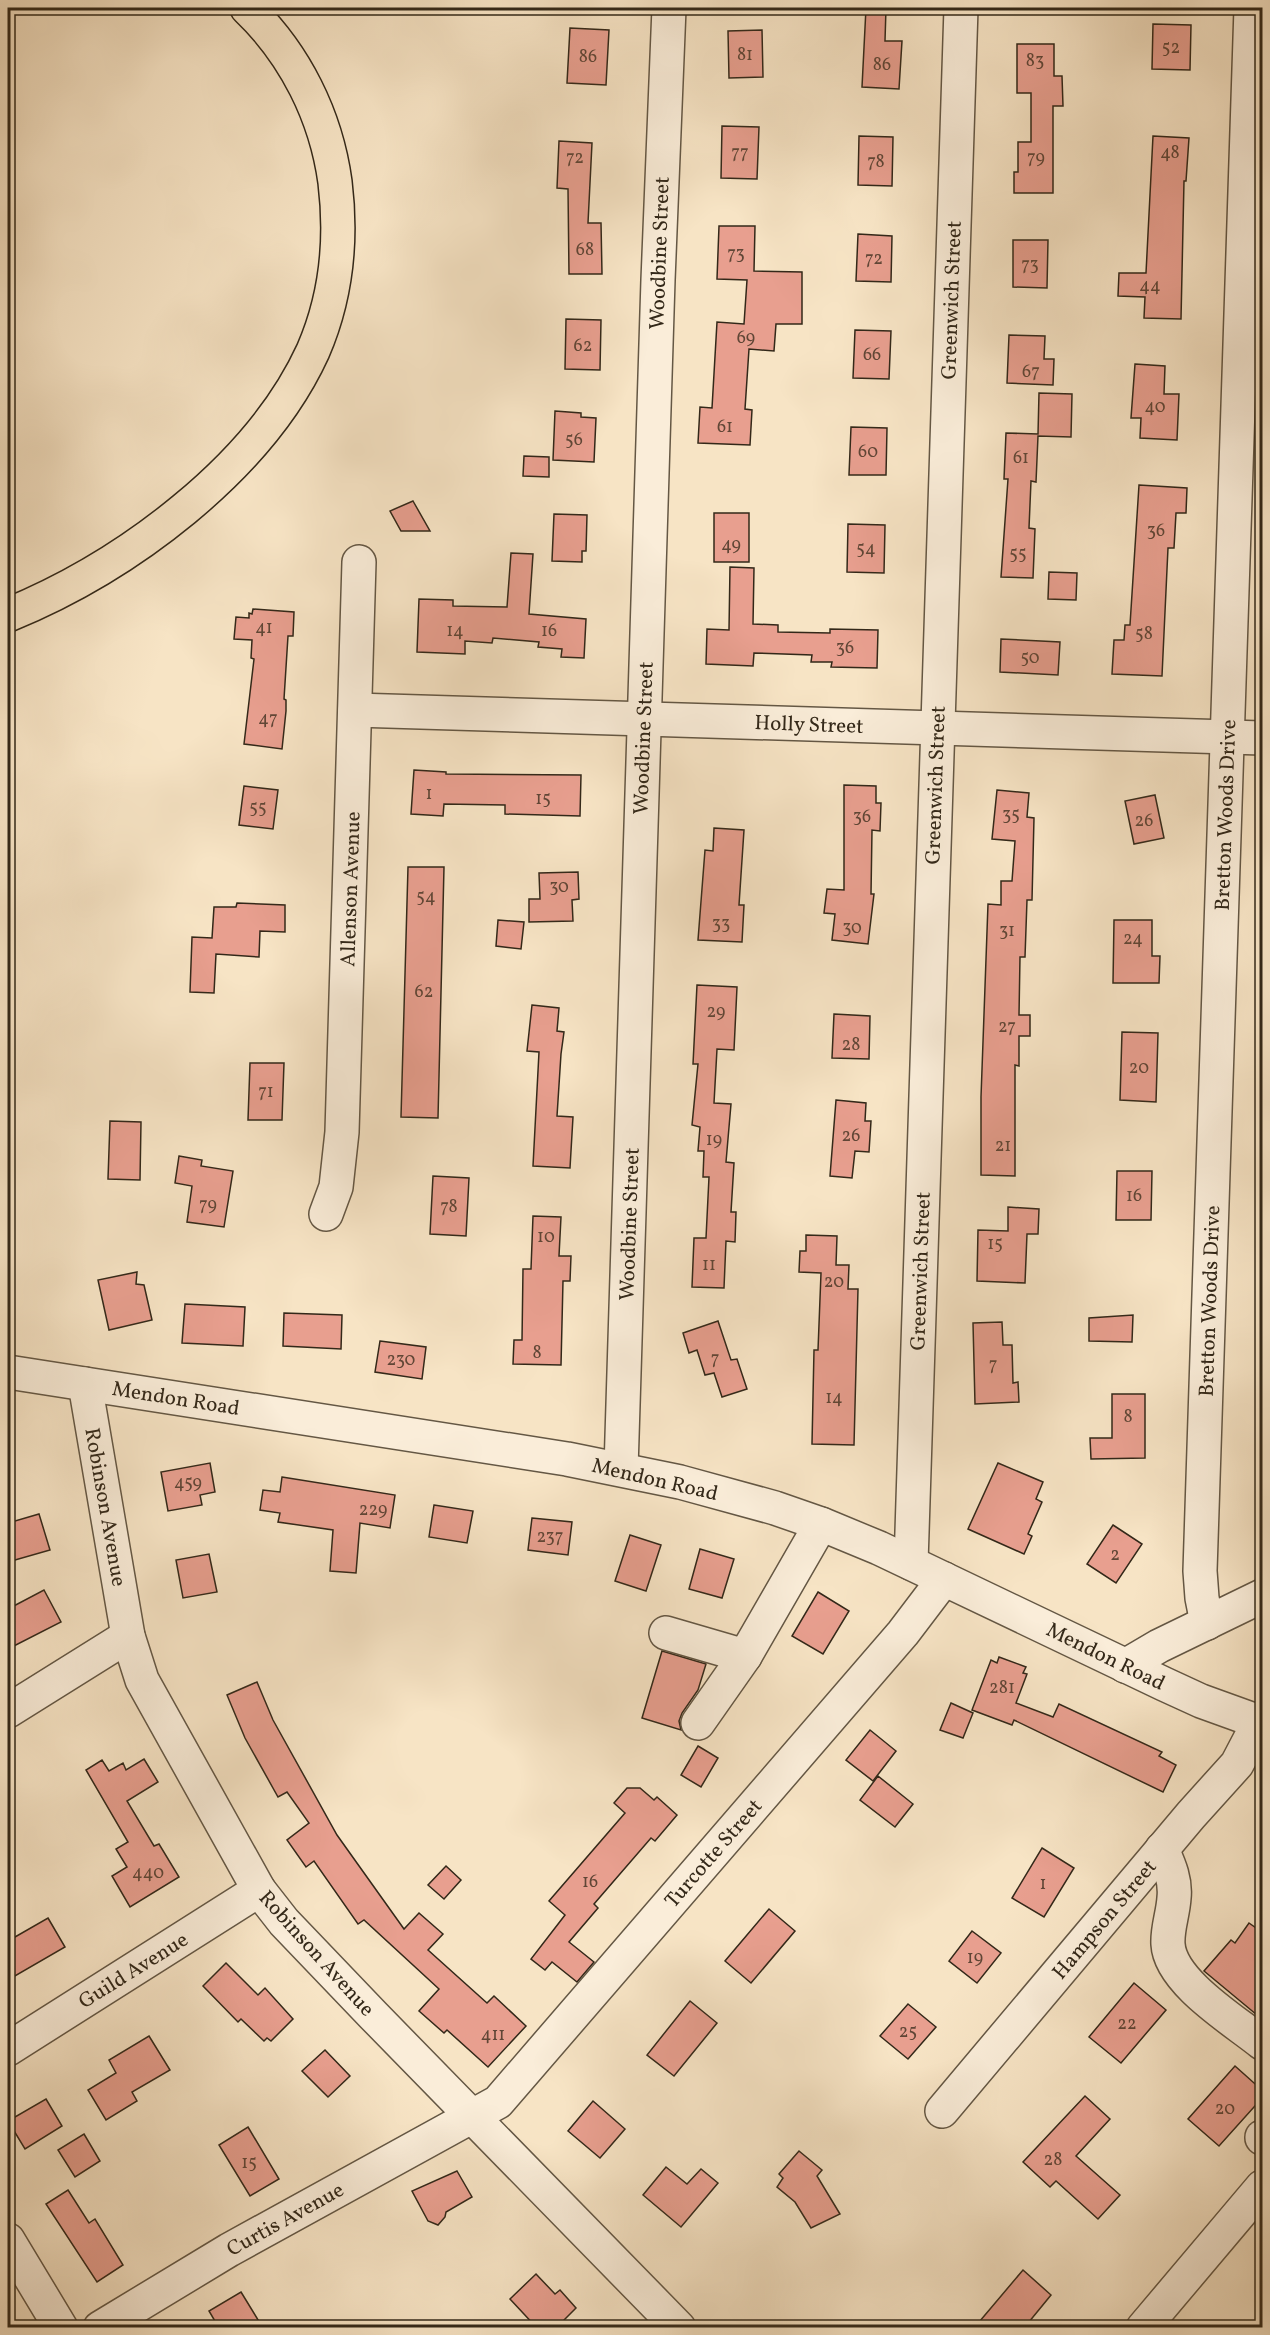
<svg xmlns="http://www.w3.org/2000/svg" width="1270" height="2335" viewBox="0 0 1270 2335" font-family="Vollkorn,serif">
<rect width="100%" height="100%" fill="#f7e4c5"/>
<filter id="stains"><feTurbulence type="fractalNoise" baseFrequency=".00333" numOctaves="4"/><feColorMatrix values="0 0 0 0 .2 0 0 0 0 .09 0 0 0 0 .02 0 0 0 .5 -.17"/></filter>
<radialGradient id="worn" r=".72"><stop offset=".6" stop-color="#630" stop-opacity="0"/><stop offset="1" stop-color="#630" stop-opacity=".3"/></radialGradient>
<g fill="#e89f8f" stroke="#332819" stroke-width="1.5">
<polygon points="866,8 886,8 885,41 902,41 899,89 862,87"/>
<polygon points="1153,24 1191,25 1190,70 1152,69"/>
<polygon points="570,28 609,30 606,85 567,83"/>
<polygon points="762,30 763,77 729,78 728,31"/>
<polygon points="1017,44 1054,44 1054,76 1062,76 1063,106 1053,106 1053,193 1014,193 1014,172 1018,172 1018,142 1031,142 1031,93 1017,93"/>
<polygon points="722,126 759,127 757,179 721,178"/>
<polygon points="859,136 893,137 892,186 858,185"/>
<polygon points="1153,136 1189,138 1186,181 1184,181 1181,319 1144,318 1145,297 1118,296 1119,273 1146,273"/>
<polygon points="559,141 592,143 588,223 601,223 602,274 569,274 568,189 557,188"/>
<polygon points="719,226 755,226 754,271 802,272 802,324 776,324 774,351 749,349 745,409 752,410 750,445 698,443 700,407 712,408 717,322 744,324 747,280 717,279"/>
<polygon points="858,234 892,236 891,282 856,281"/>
<polygon points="1013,240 1048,240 1047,288 1013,287"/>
<polygon points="566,319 601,320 600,370 565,369"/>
<polygon points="855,330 891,331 889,379 853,378"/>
<polygon points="1009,335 1045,336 1044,359 1054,359 1053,385 1007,383"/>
<polygon points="1135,364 1165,366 1164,394 1179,394 1177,440 1140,438 1141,418 1131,418"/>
<polygon points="1039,393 1072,394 1071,437 1038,436 1036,482 1031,481 1029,528 1035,529 1033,578 1001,577 1008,479 1004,479 1006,433 1038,434"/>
<polygon points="555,411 581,413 581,417 596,418 594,462 553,460"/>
<polygon points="851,427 887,428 886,475 849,475"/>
<polygon points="524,456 549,457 549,477 523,476"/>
<polygon points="1139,485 1187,488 1186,513 1176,513 1174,548 1168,548 1162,676 1112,674 1114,640 1124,640 1125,625 1130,625"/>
<polygon points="413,501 430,531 401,531 390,511"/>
<rect x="714" y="513" width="35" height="49"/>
<polygon points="554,514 587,515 586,551 582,551 582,562 552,561"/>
<polygon points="848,524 885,525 884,573 847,572"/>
<polygon points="511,553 533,554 529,614 586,619 584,658 561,657 562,649 538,647 539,642 493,638 492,643 465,641 465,654 417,652 419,599 453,600 453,606 507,607"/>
<polygon points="730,567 754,568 753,624 778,625 778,632 830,633 830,629 878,630 877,668 831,667 832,662 811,662 812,655 754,653 753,666 706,664 707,629 729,630"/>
<polygon points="1049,572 1077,573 1076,600 1048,599"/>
<polygon points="253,609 294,612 293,636 288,636 284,699 286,700 286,711 282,749 244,744 254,659 251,658 252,640 234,639 236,617 249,618 249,613 252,614"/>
<polygon points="1001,639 1060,642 1058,675 1000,672"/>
<polygon points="414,770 446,772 446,774 581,775 580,816 505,814 505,805 444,804 443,816 411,814"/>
<polygon points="844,785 876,786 876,803 881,803 880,831 872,830 871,894 874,894 868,944 832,940 835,914 824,913 827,889 844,890"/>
<polygon points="244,786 278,790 273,829 239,825"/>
<polygon points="997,790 1029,793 1027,817 1034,818 1032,900 1027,900 1025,957 1020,957 1019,1015 1030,1015 1030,1036 1019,1036 1019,1066 1015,1065 1015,1176 981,1175 981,1097 988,904 1001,905 1001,881 1012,881 1015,841 992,839"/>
<polygon points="1155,795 1164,838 1134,844 1125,801"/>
<polygon points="714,828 744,830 739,905 744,905 742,942 698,940 705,850 713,851"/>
<polygon points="408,867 444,867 438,1118 401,1117"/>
<polygon points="578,872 579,899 572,900 573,921 529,922 529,899 540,899 539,873"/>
<polygon points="237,903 285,905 285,932 260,931 259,957 216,954 214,993 190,992 192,937 212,938 214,907 236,907"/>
<polygon points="498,920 524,922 521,949 496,946"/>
<polygon points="1114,920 1152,920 1152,956 1160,956 1159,983 1113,983"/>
<polygon points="697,985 737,987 734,1050 717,1049 714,1103 731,1104 726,1162 734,1163 731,1212 736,1212 735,1242 726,1241 724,1288 692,1287 694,1238 706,1238 709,1177 703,1177 704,1151 698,1151 700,1127 692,1125 698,1064 693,1064"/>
<polygon points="532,1005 559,1008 557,1031 564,1032 561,1054 557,1116 573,1117 570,1168 533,1166 539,1052 527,1051"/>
<polygon points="834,1014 870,1016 869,1059 832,1058"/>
<polygon points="1122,1032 1158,1033 1156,1102 1120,1100"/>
<polygon points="250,1063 284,1063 282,1120 248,1120"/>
<polygon points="836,1100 866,1103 865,1121 871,1121 869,1152 855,1151 852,1178 830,1176"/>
<polygon points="110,1121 141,1122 140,1180 108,1179"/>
<polygon points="179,1156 202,1160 201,1166 233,1171 224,1227 187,1222 192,1186 175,1183"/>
<polygon points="1117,1171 1152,1171 1151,1220 1116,1220"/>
<polygon points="433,1176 469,1178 466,1236 430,1234"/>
<polygon points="1008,1207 1039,1209 1038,1234 1027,1234 1025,1283 977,1281 978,1230 1008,1231"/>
<polygon points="533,1216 561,1217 559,1256 571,1256 570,1281 563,1281 561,1365 513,1364 514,1340 522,1340 523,1269 531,1269"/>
<polygon points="806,1235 837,1236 836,1265 849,1265 848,1289 858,1289 854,1445 812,1444 814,1350 818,1350 821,1273 799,1272 800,1251 806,1251"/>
<polygon points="137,1272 136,1284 144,1285 152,1320 109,1330 98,1280"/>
<polygon points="185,1304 245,1307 243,1346 182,1343"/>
<polygon points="284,1313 342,1315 341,1349 283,1346"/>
<polygon points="1133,1315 1132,1342 1089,1341 1089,1318"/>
<polygon points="718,1321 731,1360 737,1359 747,1389 722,1397 714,1373 705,1375 697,1350 689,1353 683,1333"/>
<polygon points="1002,1322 1003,1345 1012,1345 1013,1383 1018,1382 1019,1402 975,1404 973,1323"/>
<polygon points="380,1341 426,1347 422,1379 375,1372"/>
<polygon points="1112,1394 1145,1394 1145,1458 1091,1459 1090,1438 1112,1438"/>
<polygon points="210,1463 215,1492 200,1495 202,1505 168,1511 161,1472"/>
<polygon points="998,1463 1043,1482 1036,1499 1042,1502 1028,1534 1032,1536 1024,1554 968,1529"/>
<polygon points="282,1477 395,1495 390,1528 360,1523 356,1573 330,1571 333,1530 278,1522 280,1513 260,1510 263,1490 280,1492"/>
<polygon points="434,1505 473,1511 467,1543 429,1537"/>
<polygon points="39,1514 50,1550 8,1562 8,1523"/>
<polygon points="532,1518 572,1522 568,1555 528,1550"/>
<polygon points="1113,1525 1142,1544 1116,1583 1087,1564"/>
<polygon points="630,1535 661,1545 646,1591 615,1581"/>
<polygon points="700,1549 734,1559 722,1598 689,1589"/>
<polygon points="209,1554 217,1592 183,1598 176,1560"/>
<polygon points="44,1590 61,1622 8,1649 8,1609"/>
<polygon points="818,1592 849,1611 823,1654 792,1636"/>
<polygon points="662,1651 706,1664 698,1690 682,1713 679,1721 681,1730 642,1718"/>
<polygon points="999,1657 1026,1667 1023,1673 1027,1674 1016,1703 1053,1717 1059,1704 1162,1752 1159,1756 1176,1765 1163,1792 1014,1720 1012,1725 972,1710 991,1660 997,1663"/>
<polygon points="257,1682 273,1720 337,1835 404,1929 419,1913 443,1934 428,1950 487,2003 494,1996 526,2026 488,2067 447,2030 444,2033 419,2011 439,1989 364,1920 358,1924 314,1861 306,1867 287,1840 309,1823 287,1792 278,1797 245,1738 227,1695"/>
<polygon points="951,1703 973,1713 963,1738 940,1730"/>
<polygon points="870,1730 896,1751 873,1781 846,1760"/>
<polygon points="698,1746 718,1758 701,1787 681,1775"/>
<polygon points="144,1759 158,1782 127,1801 154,1846 159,1844 179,1877 130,1907 112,1876 127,1867 116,1849 128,1842 86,1770 102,1760 109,1771 123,1763 126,1770"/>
<polygon points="878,1776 913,1804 895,1827 860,1800"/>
<polygon points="627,1788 640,1788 654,1800 657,1797 677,1815 655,1841 651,1838 594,1904 598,1908 569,1942 594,1962 577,1982 552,1962 545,1970 531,1959 565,1915 549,1901 625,1813 614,1803"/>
<polygon points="1042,1848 1074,1868 1044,1917 1012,1898"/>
<polygon points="446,1866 461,1880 444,1899 428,1885"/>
<polygon points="769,1909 795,1931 751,1983 725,1961"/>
<polygon points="48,1918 65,1947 8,1980 8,1941"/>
<polygon points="1249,1923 1263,1933 1263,2020 1204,1971 1231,1940 1235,1943"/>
<polygon points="972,1931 1001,1953 977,1983 949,1961"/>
<polygon points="226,1963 258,1995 265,1988 293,2019 271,2041 267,2038 264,2041 241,2019 238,2022 203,1986"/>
<polygon points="1134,1983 1166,2010 1121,2063 1089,2037"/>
<polygon points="690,2001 717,2023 674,2076 647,2055"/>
<polygon points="908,2004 936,2027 908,2059 880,2036"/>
<polygon points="149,2036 170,2070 132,2092 137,2101 106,2120 88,2090 116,2073 109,2060"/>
<polygon points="325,2050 350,2076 328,2097 302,2071"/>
<polygon points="1235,2066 1263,2091 1263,2097 1219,2146 1188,2119"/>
<polygon points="1085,2096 1110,2119 1076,2156 1120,2195 1098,2219 1056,2181 1050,2187 1023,2162"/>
<polygon points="46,2099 62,2126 25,2149 8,2121"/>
<polygon points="593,2101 625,2129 600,2158 568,2131"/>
<polygon points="248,2127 279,2179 250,2196 219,2145"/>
<polygon points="84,2134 100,2161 75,2177 58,2150"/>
<polygon points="799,2151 822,2170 817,2176 840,2214 811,2228 795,2202 777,2187 783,2178 779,2174"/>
<polygon points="666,2167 687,2184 701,2169 718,2183 681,2227 643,2195"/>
<polygon points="457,2171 472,2197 446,2212 445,2217 438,2225 428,2221 412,2191"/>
<polygon points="68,2190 89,2223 95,2219 123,2265 97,2282 46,2204"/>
<polygon points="1023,2270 1051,2295 1024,2328 974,2328"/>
<polygon points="536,2274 555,2294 560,2290 576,2308 556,2328 537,2328 510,2299"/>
<polygon points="241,2292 263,2328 219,2328 209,2311"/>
</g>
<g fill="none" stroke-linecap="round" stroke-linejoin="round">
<defs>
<g id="minor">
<polyline points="355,710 1262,738"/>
<polyline points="326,1214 336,1187 342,1132 359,562"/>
<polyline points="8,1372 567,1459 680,1482 775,1508 821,1524 879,1548 1164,1684 1201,1701 1262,1723"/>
<polyline points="85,1384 128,1636 142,1680 259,1890 284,1922 373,2015 679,2328"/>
<polyline points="621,1469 658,280 669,8"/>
<polyline points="911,1563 961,8"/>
<polyline points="1207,1623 1202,1598 1200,1571 1251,8"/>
<polyline points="666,1633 745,1656"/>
<polyline points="1125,1666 1159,1646 1262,1596"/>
<polyline points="8,1711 128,1636"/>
<polyline points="698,1723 745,1656 821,1524"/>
<path d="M 1162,1849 C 1169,1865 1176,1880 1174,1898 C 1173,1914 1167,1929 1168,1944 C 1170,1982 1235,2021 1262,2043"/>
<polyline points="8,2049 259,1890"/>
<polyline points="942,2111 1191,1815 1237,1764 1259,1722"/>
<polyline points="1262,2138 1262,2137"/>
<polyline points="8,2240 61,2328"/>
<polyline points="100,2328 229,2250 498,2102 903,1633 944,1579"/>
<polyline points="1143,2328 1262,2187"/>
</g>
<path id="highway" d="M 8,615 C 125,567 259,469 313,351 C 336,298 342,239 335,182 C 326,116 295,54 247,8"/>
</defs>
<use href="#minor" stroke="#645744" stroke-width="36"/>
<use href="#highway" stroke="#332819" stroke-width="36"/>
<use href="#minor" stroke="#faedd9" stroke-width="33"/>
<use href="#highway" stroke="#f7e4c5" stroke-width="33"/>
</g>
<g text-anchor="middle" stroke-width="4.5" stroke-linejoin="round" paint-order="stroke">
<g font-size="18" fill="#604636">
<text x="1171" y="53">52</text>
<text x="745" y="60">81</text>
<text x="588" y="62">86</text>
<text x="1035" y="66">83</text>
<text x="882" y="70">86</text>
<text x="740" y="158">77</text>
<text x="1170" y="158">48</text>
<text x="575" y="163">72</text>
<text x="1036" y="163">79</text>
<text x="876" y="167">78</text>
<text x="585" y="255">68</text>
<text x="736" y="259">73</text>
<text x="874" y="264">72</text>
<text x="1030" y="270">73</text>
<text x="1150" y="291">44</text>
<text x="746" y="343">69</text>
<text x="583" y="351">62</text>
<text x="872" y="360">66</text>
<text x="1031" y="377">67</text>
<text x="1155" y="412">40</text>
<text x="725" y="432">61</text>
<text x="574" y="445">56</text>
<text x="868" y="457">60</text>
<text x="1021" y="463">61</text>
<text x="1156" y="536">36</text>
<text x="731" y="550">49</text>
<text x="866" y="554">54</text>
<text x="1018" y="559">55</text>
<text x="264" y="633">41</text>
<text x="455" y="636">14</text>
<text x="549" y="636">16</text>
<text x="1144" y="639">58</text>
<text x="845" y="653">36</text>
<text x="1030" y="663">50</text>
<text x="268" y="724">47</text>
<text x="429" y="799">1</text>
<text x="543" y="804">15</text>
<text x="258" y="813">55</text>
<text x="1011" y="820">35</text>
<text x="862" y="822">36</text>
<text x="1144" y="826">26</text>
<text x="559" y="892">30</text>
<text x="426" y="902">54</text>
<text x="721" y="929">33</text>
<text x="852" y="933">30</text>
<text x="1007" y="936">31</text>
<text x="1133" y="944">24</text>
<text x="424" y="997">62</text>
<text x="716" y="1017">29</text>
<text x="1007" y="1032">27</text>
<text x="851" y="1050">28</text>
<text x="1139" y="1073">20</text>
<text x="266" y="1097">71</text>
<text x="851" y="1141">26</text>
<text x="714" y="1145">19</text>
<text x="1003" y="1151">21</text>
<text x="1134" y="1201">16</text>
<text x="208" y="1210">79</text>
<text x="449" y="1212">78</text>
<text x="546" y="1242">10</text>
<text x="995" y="1249">15</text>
<text x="709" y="1270">11</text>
<text x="834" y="1287">20</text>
<text x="537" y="1358">8</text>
<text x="715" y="1364">7</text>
<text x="401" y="1365">230</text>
<text x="993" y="1370">7</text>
<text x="834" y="1403">14</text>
<text x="1128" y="1422">8</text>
<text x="188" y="1488">459</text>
<text x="373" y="1515">229</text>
<text x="550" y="1542">237</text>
<text x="1115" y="1560">2</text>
<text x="1002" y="1693">281</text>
<text x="148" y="1878">440</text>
<text x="590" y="1887">16</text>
<text x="1043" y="1889">1</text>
<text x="975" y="1963">19</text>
<text x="1127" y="2029">22</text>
<text x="908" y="2037">25</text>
<text x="493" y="2040">411</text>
<text x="1225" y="2114">20</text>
<text x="1053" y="2165">28</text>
<text x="249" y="2168">15</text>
</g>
<g font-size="21" fill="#332819" stroke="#faedd9">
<text transform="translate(659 253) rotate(-88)" y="7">Woodbine Street</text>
<text transform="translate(951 300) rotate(-88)" y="7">Greenwich Street</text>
<text transform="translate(809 724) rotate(2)" y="7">Holly Street</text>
<text transform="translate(643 738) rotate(-88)" y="7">Woodbine Street</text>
<text transform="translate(935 785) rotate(-88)" y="7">Greenwich Street</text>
<text transform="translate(1225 815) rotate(-88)" y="7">Bretton Woods Drive</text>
<text transform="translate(350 889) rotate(-88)" y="7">Allenson Avenue</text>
<text transform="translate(629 1224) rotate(-88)" y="7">Woodbine Street</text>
<text transform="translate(920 1271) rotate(-88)" y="7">Greenwich Street</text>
<text transform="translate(1209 1301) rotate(-88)" y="7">Bretton Woods Drive</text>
<text transform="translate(176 1398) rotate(9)" y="7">Mendon Road</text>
<text transform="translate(655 1479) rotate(13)" y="7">Mendon Road</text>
<text transform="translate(106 1507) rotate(80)" y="7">Robinson Avenue</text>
<text transform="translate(1106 1656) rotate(26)" y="7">Mendon Road</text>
<text transform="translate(713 1853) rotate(-49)" y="7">Turcotte Street</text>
<text transform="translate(1104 1919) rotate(-50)" y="7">Hampson Street</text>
<text transform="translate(317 1953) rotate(48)" y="7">Robinson Avenue</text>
<text transform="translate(133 1970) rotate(-32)" y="7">Guild Avenue</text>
<text transform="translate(285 2219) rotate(-29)" y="7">Curtis Avenue</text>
</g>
</g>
<rect width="1270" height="2335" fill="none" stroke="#f7e4c5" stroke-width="30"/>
<rect x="9" y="9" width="1252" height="2317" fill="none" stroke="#332819" stroke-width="3"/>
<rect x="15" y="15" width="1240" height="2305" fill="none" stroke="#332819" stroke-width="1.5"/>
<rect width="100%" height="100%" filter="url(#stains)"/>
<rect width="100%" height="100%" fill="url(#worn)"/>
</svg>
